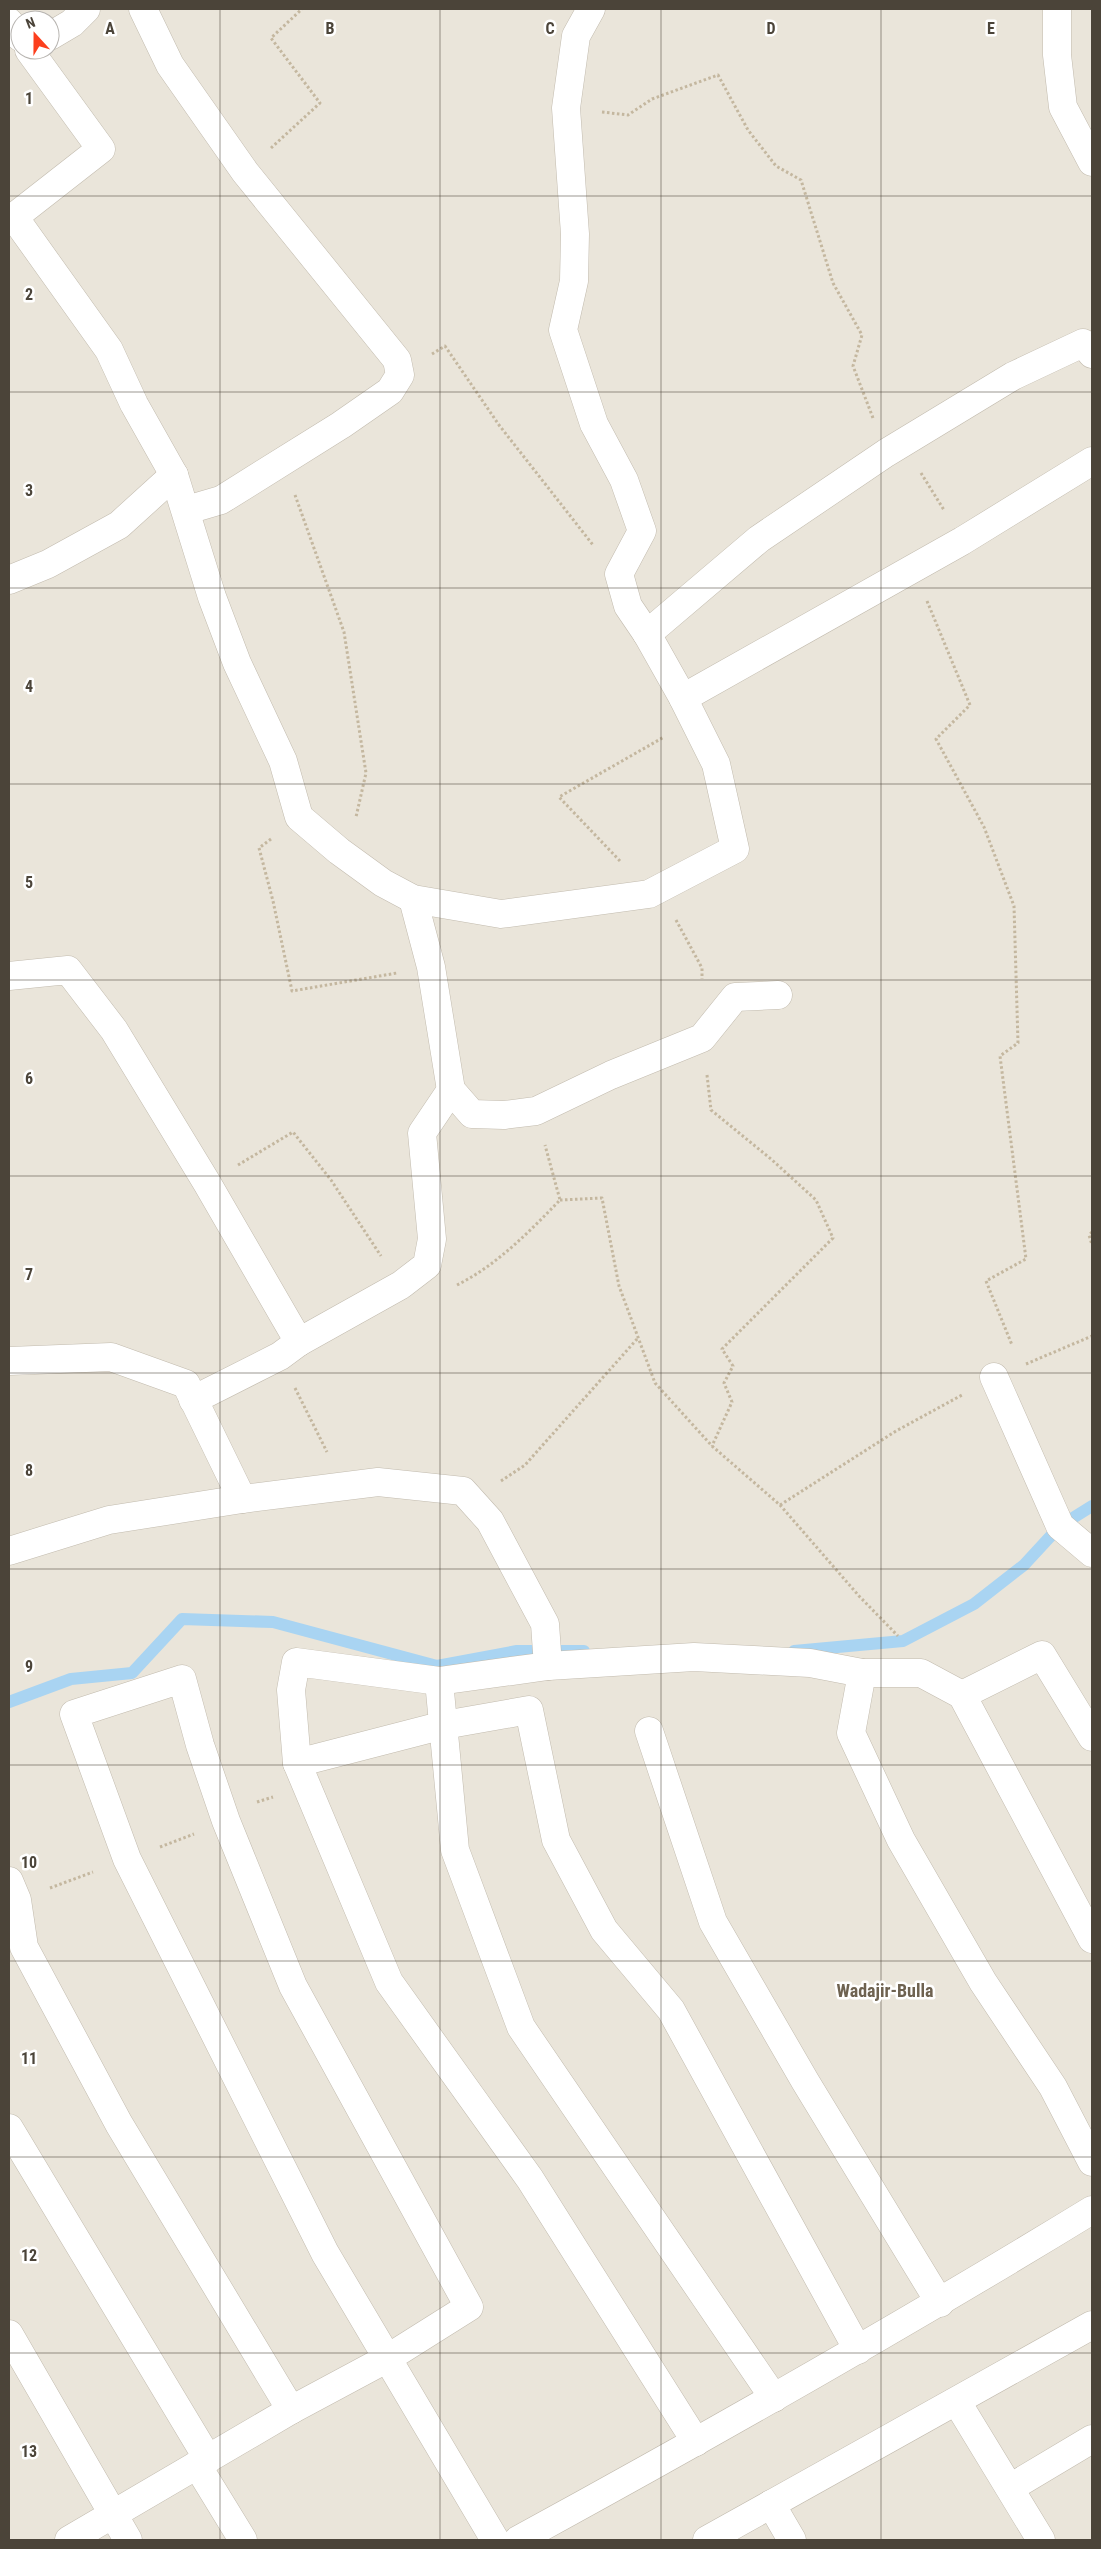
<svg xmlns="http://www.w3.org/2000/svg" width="1101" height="2549" viewBox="0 0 1101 2549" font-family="'Roboto Condensed',sans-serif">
<rect width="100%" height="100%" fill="#f6f3ec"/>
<path fill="#eae5da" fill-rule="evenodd" d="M 9,9 L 1092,9 L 1092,2540 L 9,2540 ZM 20,20 L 50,20 L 50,50 L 20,50 Z"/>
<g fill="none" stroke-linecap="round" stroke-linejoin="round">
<g stroke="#a9d4f2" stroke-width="12">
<polyline points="794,1651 903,1641 974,1604 1024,1565 1060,1526 1092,1506"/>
<polyline points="9,1702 71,1679 132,1673 182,1619 273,1622 437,1666 517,1651 584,1651"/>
</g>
<defs>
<g id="street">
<polyline points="143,9 170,65 245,172 397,360 400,375 390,391 341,425 221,500 187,510"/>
<polyline points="1057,9 1057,55 1063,107 1092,162"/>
<polyline points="9,22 20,37"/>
<polyline points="50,36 72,23 86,9"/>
<polyline points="29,50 101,149 14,217 109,350 134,404 174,475 212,597 237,663 283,761 299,817 339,851 383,883 413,899 501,914 649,894 735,849 716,764 683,698 647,634 628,606 619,574 642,531 624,480 594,424 563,330 574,281 575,234 566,108 576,36 591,9"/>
<polyline points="9,580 48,564 119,525 174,475"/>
<polyline points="647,634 759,539 886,453 1013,376 1083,343 1092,354"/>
<polyline points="683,698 962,541 1092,461"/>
<polyline points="413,899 431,967 451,1090 472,1114 504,1115 536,1111 611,1075 702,1038 735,997 778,995"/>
<polyline points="9,976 68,970 114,1030 207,1183 299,1342 280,1356 193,1400"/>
<polyline points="299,1342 401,1285 427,1265 432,1239 422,1133 451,1090"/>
<polyline points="9,1361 111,1357 186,1384 242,1499"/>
<polyline points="994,1377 1060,1526 1092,1553"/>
<polyline points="9,1551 109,1520 242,1499 378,1482 463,1491 490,1521 545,1624 548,1666"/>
<polyline points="862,1673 851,1733 901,1840 983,1982 1053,2087 1092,2162"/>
<polyline points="439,1681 455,1850 521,2027 774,2398"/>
<polyline points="962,1695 1092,1939"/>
<polyline points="649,1731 713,1922 805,2081 940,2303"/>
<polyline points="297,1763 444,1725 529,1710 556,1840 604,1930 671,2010 858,2350"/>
<polyline points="9,1881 17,1900 24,1947 119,2124 291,2410"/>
<polyline points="9,2128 208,2459"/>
<polyline points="9,2334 128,2540"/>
<polyline points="957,2402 1041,2540"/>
<polyline points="696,2442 530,2179 389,1982 297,1763 291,1690 296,1662 439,1681 548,1666 694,1657 810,1663 862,1673 921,1673 962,1695 1042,1655 1092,1737"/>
<polyline points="197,2465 243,2540"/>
<polyline points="1010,2488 1092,2439"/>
<polyline points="771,2504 792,2540"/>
<polyline points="69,2540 291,2410 388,2358 469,2307 293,1986 226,1821 200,1745 182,1679 74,1714 127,1859 325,2253 495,2540"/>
<path d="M 518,2540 C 712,2434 904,2325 1092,2210"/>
<polyline points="707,2540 1092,2325"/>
</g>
</defs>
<use href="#street" stroke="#c2bbae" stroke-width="29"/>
<g stroke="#c4b79f" stroke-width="3" stroke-dasharray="2.5 2.5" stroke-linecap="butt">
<polyline points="602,112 628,115 652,99 718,75 748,130 776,166 801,180 833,283 862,335 853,366 873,418"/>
<polyline points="271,148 320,103 271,38 302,9"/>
<polyline points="432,354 445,346 499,425 593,545"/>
<polyline points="921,473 944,510"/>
<polyline points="295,495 344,632 366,773 356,817"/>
<polyline points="927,601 970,705 936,739 984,827 1014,906 1018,1043 1000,1056 1026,1259 986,1281 1012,1345"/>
<polyline points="271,839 259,848 273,901 292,991 397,973"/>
<polyline points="620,861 559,797 664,737"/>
<polyline points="676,920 702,968 702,979"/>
<polyline points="707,1075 711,1110 771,1159 816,1200 833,1238 722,1349 733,1366 724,1383 732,1402 712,1446"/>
<polyline points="238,1165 293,1132 331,1180 381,1256"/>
<polyline points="560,1200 602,1198 619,1286 655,1383 712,1446 780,1505 859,1596 898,1636"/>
<polyline points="1092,1232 1089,1235 1092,1245"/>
<path d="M 457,1285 C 497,1265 529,1232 560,1200 L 545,1145"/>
<polyline points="1026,1364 1092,1336"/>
<polyline points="295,1388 327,1452"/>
<polyline points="501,1481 525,1465 638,1338"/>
<polyline points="780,1505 896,1431 962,1395"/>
<polyline points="257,1802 273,1797"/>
<polyline points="160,1847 194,1834"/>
<polyline points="50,1888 93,1872"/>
</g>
<use href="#street" stroke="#fff" stroke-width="28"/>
</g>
<path fill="none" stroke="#4b4439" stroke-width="1" stroke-opacity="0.55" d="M 220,9 L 220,2540M 440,9 L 440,2540M 661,9 L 661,2540M 881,9 L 881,2540M 9,196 L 1092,196M 9,392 L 1092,392M 9,588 L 1092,588M 9,784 L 1092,784M 9,980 L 1092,980M 9,1176 L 1092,1176M 9,1373 L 1092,1373M 9,1569 L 1092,1569M 9,1765 L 1092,1765M 9,1961 L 1092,1961M 9,2157 L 1092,2157M 9,2353 L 1092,2353"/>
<g text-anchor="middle" stroke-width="5" stroke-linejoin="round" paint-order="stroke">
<g font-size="18" font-weight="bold" fill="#6e6250" stroke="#fff">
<text x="885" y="1997">Wadajir-Bulla</text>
</g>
</g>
<g font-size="16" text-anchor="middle" font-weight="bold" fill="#4b4439" stroke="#fff" stroke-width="5" stroke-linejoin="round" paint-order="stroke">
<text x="110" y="34">A</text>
<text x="330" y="34">B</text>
<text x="550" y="34">C</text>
<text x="771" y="34">D</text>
<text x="991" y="34">E</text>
<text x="29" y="104">1</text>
<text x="29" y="300">2</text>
<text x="29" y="496">3</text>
<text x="29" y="692">4</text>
<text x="29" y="888">5</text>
<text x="29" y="1084">6</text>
<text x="29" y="1280">7</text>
<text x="29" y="1476">8</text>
<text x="29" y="1672">9</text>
<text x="29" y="1868">10</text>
<text x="29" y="2064">11</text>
<text x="29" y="2261">12</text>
<text x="29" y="2457">13</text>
</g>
<rect width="1101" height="2549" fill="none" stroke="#4b4439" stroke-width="20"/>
<g transform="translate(35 35) rotate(339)"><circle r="24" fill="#ffffff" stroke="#b7b4b0"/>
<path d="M0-4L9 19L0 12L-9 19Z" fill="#fc3f1d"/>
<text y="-8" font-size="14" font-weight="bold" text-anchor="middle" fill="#4b4439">N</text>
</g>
</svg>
